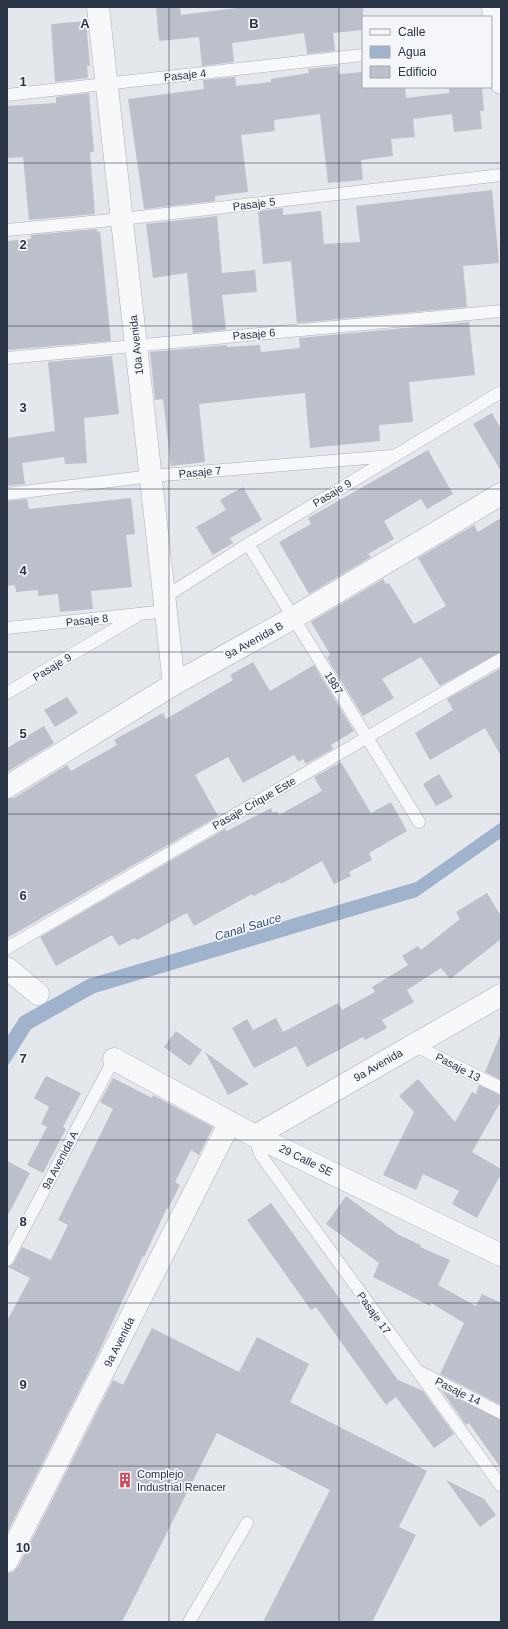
<svg xmlns="http://www.w3.org/2000/svg" width="508" height="1629" font-family="Helvetica,sans-serif">
<style>
.water{fill:#9fb4cc}
.building{fill:#bbc0ca}
.lines{fill:none;stroke-linecap:round;stroke-linejoin:round}
.lane-casing{stroke:#a9aeb7;stroke-width:13}
.street-casing{stroke:#a9aeb7;stroke-width:23}
.lane{stroke:#f7f8fa;stroke-width:12}
.street{stroke:#f7f8fa;stroke-width:22}
.grid{fill:none;stroke:#2b3445;stroke-width:1;stroke-opacity:0.55}
.labels{text-anchor:middle;stroke-width:3.5;stroke-linejoin:round;paint-order:stroke}
.street-label{font-size:11px;fill:#2b3445;stroke:#f4f6f9}
.poi-label{font-size:11px;fill:#2b3445;stroke:#f4f6f9;text-anchor:start}
.water-label{font-size:12px;font-style:italic;fill:#34527a;stroke:#f4f6f9}
.grid-label{font-size:13px;text-anchor:middle;font-weight:bold;fill:#2b3445;stroke:#f4f6f9;stroke-width:3.5;stroke-linejoin:round;paint-order:stroke}
</style>
<rect width="100%" height="100%" fill="#e4e7ec"/>
<path class="water" d="M501,822V838L417,897L95,993L31,1029L7,1067V1037L20,1017L88,979L416,882Z"/>
<path class="building" d="M156,7H180L181,15L245,7H363V30L333,33L335,51L307,54L304,33L232,43L234,62L202,66L199,37L159,41Z
M86,21L90,66H87L88,78L55,82L51,24Z
M337,66L339,74L363,72V87H405L406,98L449,93V87H482L484,111H480L482,129L454,132L452,114L413,119L415,137L391,139L393,156L361,160L363,180L328,183L320,114L274,120L275,131L241,135L248,192L215,196V201L144,209L128,99L204,89L203,80L235,77L236,86L271,82V79L309,73L308,69Z
M89,93L94,152H90L95,214L29,220L23,157L7,158V106L56,103V97Z
M492,190L499,263L463,266L467,307L297,323L291,261L263,264L258,211L283,208V215L321,211L324,244L360,242L356,206Z
M217,216L222,273L255,270L257,292L222,295L226,330L193,333L187,273L153,278L146,224Z
M97,229V232L100,231L111,341L7,350V241L31,239V235Z
M469,322L475,375L409,382L413,422L379,425L380,441L310,448L305,393L199,404L205,462L171,466L163,399L155,400L150,352L227,345V347L260,345L261,352L300,348L299,338Z
M112,356L119,414L84,418L87,463L65,464L64,457L22,463L25,484L7,486V438L55,431L48,362Z
M492,413L501,429V471L473,424Z
M428,450L453,494L427,509L421,499L384,521L394,539L368,554L371,557L309,594L279,542L311,524L308,518Z
M243,487L262,520L230,538L233,543L213,555L196,527L226,510L220,500Z
M131,498L135,534L126,535L132,587L91,591L93,609L60,612L58,594L38,596V590L16,592L15,585L7,586V501L27,499L29,509Z
M501,518V652L440,686L421,657L382,679L394,698L363,716L327,658L330,654L311,622L383,579L386,584L389,583L414,624L446,606L418,558L474,525L478,532Z
M253,662L270,691L314,665L354,731L331,745L333,749L306,764L303,759L299,762L294,755L243,783L228,757L195,775L218,816L7,938V799L14,798L67,765L71,771L117,745L114,740L163,713L166,719L233,680L230,675Z
M501,668V756L485,728L430,760L415,733L453,710L447,699Z
M67,697L78,713L55,727L44,710Z
M44,726L54,743L7,772V748Z
M341,762L371,813L391,802L407,831L369,853L372,860L349,872L351,876L334,884L322,861L281,884L280,882L254,896L252,894L194,926L187,913L137,940L135,938L119,946L112,935L56,966L40,937L225,829L227,831L271,808L273,813L277,811L279,815L322,791L314,777Z
M439,774L453,797L436,806L423,784Z
M487,893L501,916V939L450,979L441,968L407,990L414,1002L382,1020L387,1028L365,1040L363,1037L307,1067L296,1046L254,1068L232,1028L247,1019L253,1030L276,1018L283,1032L338,1003L342,1010L375,992L372,987L408,965L402,956L418,946L421,950L460,919L456,912Z
M176,1031L202,1050L190,1066L164,1047Z
M501,1033V1080L485,1072Z
M205,1052L249,1084L228,1095Z
M46,1076L81,1093L63,1127L66,1129L43,1173L27,1165L47,1127L41,1124L49,1107L34,1098Z
M113,1078L152,1098L153,1095L213,1127L199,1155L191,1150L175,1182L180,1185L168,1209L167,1208L144,1257L143,1256L96,1358L7,1533V1321L30,1278L8,1267L13,1264L22,1247L51,1260L68,1225L58,1220L113,1109L100,1102Z
M418,1079L455,1122L472,1092L476,1094L479,1085L501,1095V1101L472,1152L501,1169V1174L477,1218L452,1204L459,1191L423,1174L416,1190L383,1175L414,1112L399,1096Z
M7,1161L30,1173L7,1217Z
M346,1196L399,1235L421,1245L420,1247L450,1260L438,1285L476,1306L482,1294L501,1303V1405L440,1374L464,1323L431,1303L430,1306L373,1277L379,1263L326,1224Z
M271,1203L398,1380L423,1391L454,1434L434,1448L396,1397L386,1405L316,1307L311,1310L247,1220Z
M152,1328L239,1372L257,1337L309,1364L290,1402L427,1471L399,1527L416,1535L372,1622H263L330,1490L217,1433L122,1622H7V1573L13,1572L18,1567L113,1380L123,1385Z
M442,1391L501,1420V1468L469,1423L466,1425Z
M446,1480L484,1499L496,1515L480,1527Z"/>
<g class="lines">
<g class="lane-casing">
<path id="lane" d="M7,95L363,55
M7,230L122,219L501,175
M7,358L501,311
M7,494L151,476L391,456
M248,544L419,822
M165,597L248,544L501,392
M7,628L166,611
M7,693L135,617
M7,948L501,659
M414,1045L501,1088
M255,1136L260,1154L501,1486
M7,1260L114,1059
M418,1371L501,1413
M189,1622L247,1523"/>
</g>
<g class="street-casing">
<path id="street" d="M98,7L174,684
M493,7L501,83
M7,787L174,684L293,618L501,494
M7,968L38,994
M114,1059L255,1136L501,1255
M255,1136L501,995
M7,1561L230,1122"/>
</g>
<use href="#lane" class="lane"/>
<use href="#street" class="street"/>
</g>
<path class="grid" d="M169,7V1622M339,7V1622M7,163H501M7,326H501M7,489H501M7,652H501M7,814H501M7,977H501M7,1140H501M7,1303H501M7,1466H501"/>
<defs>
<g id="building-bare" transform="scale(1.2)"><path d="M-4-6H4V6H1V3H-1V6H-4ZM-2.5-4.3h1.7v1.8h-1.7ZM.8-4.3h1.7v1.8H.8ZM-2.5-1h1.7V.8h-1.7ZM.8-1h1.7V.8H.8Z" fill="#d1495b" stroke="#f4f6f9" stroke-width="2.5" paint-order="stroke"/></g>
</defs>
<g fill-rule="evenodd">
<use href="#building-bare" x="125" y="1480"/>
</g>
<g class="labels">
<g class="street-label">
<text transform="translate(185 75) rotate(-6)" y="4">Pasaje 4</text>
<text transform="translate(254 204) rotate(-7)" y="4">Pasaje 5</text>
<text transform="translate(254 334) rotate(-5)" y="4">Pasaje 6</text>
<text transform="translate(136 345) rotate(-96)" y="4">10a Avenida</text>
<text transform="translate(200 472) rotate(-5)" y="4">Pasaje 7</text>
<text transform="translate(332 493) rotate(-31)" y="4">Pasaje 9</text>
<text transform="translate(87 620) rotate(-6)" y="4">Pasaje 8</text>
<text transform="translate(254 640) rotate(-29)" y="4">9a Avenida B</text>
<text transform="translate(52 667) rotate(-31)" y="4">Pasaje 9</text>
<text transform="translate(334 683) rotate(58)" y="4">1987</text>
<text transform="translate(254 803) rotate(-30)" y="4">Pasaje Crique Este</text>
<text transform="translate(378 1065) rotate(-30)" y="4">9a Avenida</text>
<text transform="translate(458 1067) rotate(27)" y="4">Pasaje 13</text>
<text transform="translate(60 1160) rotate(-62)" y="4">9a Avenida A</text>
<text transform="translate(306 1160) rotate(26)" y="4">29 Calle SE</text>
<text transform="translate(374 1313) rotate(54)" y="4">Pasaje 17</text>
<text transform="translate(119 1342) rotate(-63)" y="4">9a Avenida</text>
<text transform="translate(458 1391) rotate(26)" y="4">Pasaje 14</text>
</g>
<g class="poi-label">
<text x="137" y="1478">Complejo<tspan x="137" dy="13">Industrial Renacer</tspan></text>
</g>
<g class="water-label">
<text transform="translate(248 927) rotate(-17)" y="4">Canal Sauce</text>
</g>
</g>
<g class="grid-label">
<text x="85" y="28">A</text>
<text x="254" y="28">B</text>
<text x="23" y="86">1</text>
<text x="23" y="249">2</text>
<text x="23" y="412">3</text>
<text x="23" y="575">4</text>
<text x="23" y="738">5</text>
<text x="23" y="900">6</text>
<text x="23" y="1063">7</text>
<text x="23" y="1226">8</text>
<text x="23" y="1389">9</text>
<text x="23" y="1552">10</text>
</g>
<rect width="508" height="1629" fill="none" stroke="#2b3445" stroke-width="16"/>
<rect x="362" y="16" width="130" height="72" fill="#f4f6f9" stroke="#a4a8b1"/>
<rect x="370" y="29" width="20" height="6" fill="#f7f8fa" stroke="#a4a8b1"/>
<text x="398" y="36" font-size="12" fill="#2b3445">Calle</text>
<rect x="370" y="46" width="20" height="12" fill="#9fb4cc" stroke="#a4a8b1"/>
<text x="398" y="56" font-size="12" fill="#2b3445">Agua</text>
<rect x="370" y="66" width="20" height="12" fill="#bbc0ca" stroke="#a4a8b1"/>
<text x="398" y="76" font-size="12" fill="#2b3445">Edificio</text>
</svg>
